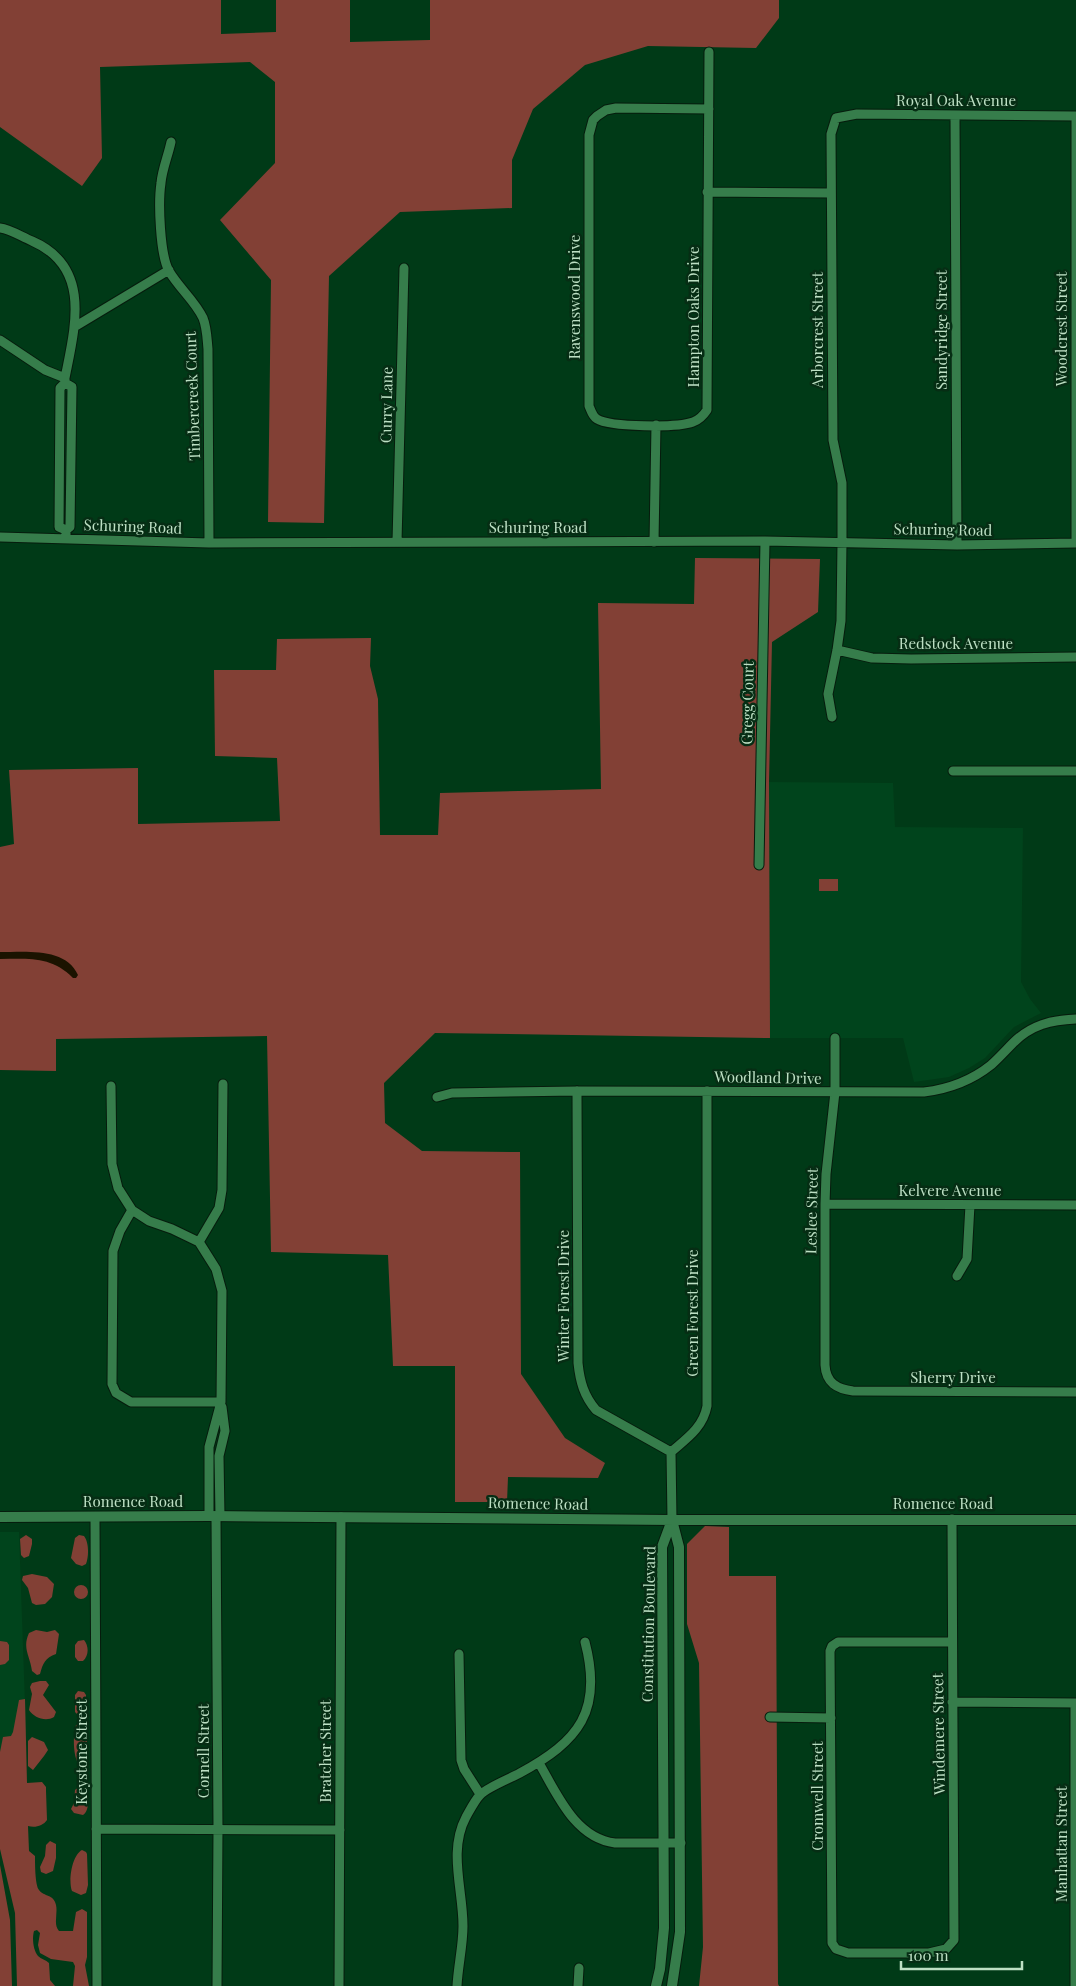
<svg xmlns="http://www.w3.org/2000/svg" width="1076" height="1986" font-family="'Playfair Display',serif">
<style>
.built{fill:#00441c}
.green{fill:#824035}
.water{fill:#1b1300}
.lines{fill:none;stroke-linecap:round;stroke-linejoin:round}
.minor-casing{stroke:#061c0d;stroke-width:11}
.tertiary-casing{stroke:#061c0d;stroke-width:12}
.minor{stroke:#367d4b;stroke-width:9}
.tertiary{stroke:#367d4b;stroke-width:10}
.labels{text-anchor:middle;stroke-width:5;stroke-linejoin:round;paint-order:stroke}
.street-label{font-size:15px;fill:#bde0c4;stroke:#062d14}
</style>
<rect width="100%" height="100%" fill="#003a17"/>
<path class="built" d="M769,782L893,783L895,827L1023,828L1021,982L1030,999L1041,1013L1014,1027L985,1058L969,1068L949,1077L914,1082L903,1038H770Z
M0,1532H19L26,1733L0,1769Z"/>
<path class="green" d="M0,0H221V34L276,32V0H350V42L430,40V0H779V18L756,48L648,46L585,65L533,109L512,160V208L400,212L329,276L324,523L268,522L271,280L220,220L275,163V82L250,62L100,67L102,158L82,186L0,127Z
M695,558L820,559L818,612L772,642L769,782L770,1038L435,1033L384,1083L385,1123L422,1151L520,1152L521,1374L565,1438L605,1463L598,1478L508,1477L507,1502H455V1366H393L388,1255L271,1252L267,1036L56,1039V1071L0,1070V847L14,844L9,770L138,768V824L280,821L277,758L215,756L214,670H276L277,639L371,638L370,666L378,699L380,835H438L440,793L601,789L598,603L694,604Z
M819,879H838V891H819Z
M705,1526L729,1527V1576H776L778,1984L779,1986H699L703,1947L699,1663L687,1624V1544Z
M26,1535L32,1539V1544L29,1556L24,1558L21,1555L20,1539Z
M79,1535L84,1536C89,1542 89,1556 86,1564L82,1566L76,1564L71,1558L75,1538Z
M32,1574L47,1577L54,1584L52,1597L45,1604L36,1605L32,1603L28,1588L22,1580L23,1576Z
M74 1592a7 7 0 1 1 14 0a7 7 0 1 1-14 0Z
M36,1630L47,1632L55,1630L59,1634L56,1654C45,1658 43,1663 40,1674L37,1675L32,1671C30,1656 22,1648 29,1633Z
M84,1640C89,1646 89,1656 83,1661H78L75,1657V1645L78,1641Z
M0,1641L7,1642L9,1645V1660L5,1664L0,1665Z
M40,1681H46L49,1685L43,1695L56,1712L54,1717C46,1722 34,1718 29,1710L32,1694L30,1687L32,1683Z
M78,1691L84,1692L86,1695V1713L80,1717L75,1712V1695Z
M25,1699L27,1783L42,1782L46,1787V1791L47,1820C43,1826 35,1828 28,1826L29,1851L35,1856C35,1863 35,1885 39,1890C44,1897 54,1894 56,1905C58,1914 53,1924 59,1931H73L76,1912L82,1909L87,1912V1957L85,1965L89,1986H73L75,1966L73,1962L51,1959L40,1953L38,1945L40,1933L37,1930L34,1931C32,1938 33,1950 38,1956C41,1959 46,1960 49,1963L50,1980L55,1986H17L15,1913L0,1849V1752L3,1737L11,1736L13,1732L19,1700Z
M82,1723L87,1727V1760L82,1763L77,1761C73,1752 73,1734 76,1725Z
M32,1737L44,1742L48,1750L44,1756L33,1770L28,1766V1741Z
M80,1786L85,1787C89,1795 90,1810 83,1815L74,1813L71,1809L74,1803L75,1790Z
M50,1841L56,1844V1858L53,1871L46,1874L41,1872L40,1867L45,1856L46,1845Z
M82,1850L86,1852L87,1854L88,1885L86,1893L81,1895L72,1891C68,1881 72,1855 82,1850Z
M0,1865L10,1920L12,1986H0Z"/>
<path class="water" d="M0,952C25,952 66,947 78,975L76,978H73C51,956 29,959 0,959Z"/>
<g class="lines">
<g class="minor-casing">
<path id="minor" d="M709,109L616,108L606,110L597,116L593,120L589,135V406C591,410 592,416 597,419C610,427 677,428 693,422C699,420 703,416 707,410L709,52
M955,116L957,545
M1076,116V543
M171,142C168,156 162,170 161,183C158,203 160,255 169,271C179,288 195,301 203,318C207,328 207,339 208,349L209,543
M707,192L831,193
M0,228C10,229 22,237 32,241C92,267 75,327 65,378L45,370L0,340
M76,326L169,270
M65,379V383L60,388L59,527L66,530
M65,383L72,387L70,527L66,530V538
M0,537L209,543L765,541L957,545L1076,543
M397,542L404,268
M654,542L656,425
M837,650L872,658L911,659L1076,657
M832,717L828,694L837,650L841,621L842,542V483L833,440L831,134L836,118L857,114L1076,116
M953,771H1076
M759,865L765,541
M835,1038V1092L826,1174L825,1204V1365C826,1383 837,1389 853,1391L1076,1392
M111,1086L112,1164L118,1188L132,1210L149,1221L172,1229L199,1242L216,1269L222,1291L221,1402L209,1447V1516
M577,1091L578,1363C580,1382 584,1396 596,1410L671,1452
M437,1097L452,1093L577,1091L924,1092C949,1089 971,1081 991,1065C999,1058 1006,1050 1013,1043C1031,1025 1051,1020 1076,1019
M825,1204L1076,1205
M132,1210L120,1231L113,1251L112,1384L116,1393L131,1402H221
M199,1242L219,1208L222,1190L223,1084
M957,1276L967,1259L970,1205
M220,1516L219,1456L225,1431L222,1407
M216,1517L218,1829L217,1986
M95,1518L97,1986
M672,1520L671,1452C686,1439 703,1428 707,1406V1091
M952,1642H838L832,1646L830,1651L832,1943L836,1949L848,1953H929L946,1949L954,1940L952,1519
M459,1654L461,1760L464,1769L480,1794
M952,1702L1076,1703
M1075,1703V1986
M770,1717L831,1718
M539,1763C557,1794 575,1838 615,1843H681
M96,1829L340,1830
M339,1986L341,1517
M457,1986C458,1966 463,1946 463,1926C463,1889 448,1851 466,1817C470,1810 475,1800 480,1795C488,1787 509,1779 520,1773C579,1741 603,1711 585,1642
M578,1986L579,1968"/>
</g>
<g class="tertiary-casing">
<path id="tertiary" d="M0,1517L209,1516L672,1520H1076
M672,1520L679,1547L680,1932L672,1986
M656,1986L660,1969L664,1928L662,1547L672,1520"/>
</g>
<use href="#minor" class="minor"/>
<use href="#tertiary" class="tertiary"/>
</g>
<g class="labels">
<g class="street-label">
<text x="956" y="106">Royal Oak Avenue</text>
<text transform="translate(575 297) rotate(-90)" y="5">Ravenswood Drive</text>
<text transform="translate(694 317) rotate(-90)" y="5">Hampton Oaks Drive</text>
<text transform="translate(1062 329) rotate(-90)" y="5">Woodcrest Street</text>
<text transform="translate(818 330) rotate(-90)" y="5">Arborcrest Street</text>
<text transform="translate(942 330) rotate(-90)" y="5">Sandyridge Street</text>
<text transform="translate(193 396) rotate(-92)" y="5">Timbercreek Court</text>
<text transform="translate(387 405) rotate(-89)" y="5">Curry Lane</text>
<text transform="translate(133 527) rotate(2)" y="5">Schuring Road</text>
<text x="538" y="533">Schuring Road</text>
<text transform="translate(943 530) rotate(1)" y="5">Schuring Road</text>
<text x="956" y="649">Redstock Avenue</text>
<text transform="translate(748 703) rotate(-89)" y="5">Gregg Court</text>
<text transform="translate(768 1078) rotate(1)" y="5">Woodland Drive</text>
<text x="950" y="1196">Kelvere Avenue</text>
<text transform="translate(812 1211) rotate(-89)" y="5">Leslee Street</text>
<text transform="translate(564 1296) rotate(-90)" y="5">Winter Forest Drive</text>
<text transform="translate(693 1313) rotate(-90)" y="5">Green Forest Drive</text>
<text x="953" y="1383">Sherry Drive</text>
<text x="133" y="1507">Romence Road</text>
<text transform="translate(538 1504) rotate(1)" y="5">Romence Road</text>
<text x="943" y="1509">Romence Road</text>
<text transform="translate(649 1624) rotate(-89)" y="5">Constitution Boulevard</text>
<text transform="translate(939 1734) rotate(-91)" y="5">Windemere Street</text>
<text transform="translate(204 1751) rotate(-90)" y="5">Cornell Street</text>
<text transform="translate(326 1751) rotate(-90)" y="5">Bratcher Street</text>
<text transform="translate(82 1752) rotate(-90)" y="5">Keystone Street</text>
<text transform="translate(818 1796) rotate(-90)" y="5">Cromwell Street</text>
<text transform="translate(1062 1844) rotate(-90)" y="5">Manhattan Street</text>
</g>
</g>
<path d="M901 1961v8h121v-8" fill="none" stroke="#bde0c4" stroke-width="2.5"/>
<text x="908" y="1961" font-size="15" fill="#bde0c4" stroke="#062d14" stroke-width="4" paint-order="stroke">100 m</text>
</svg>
